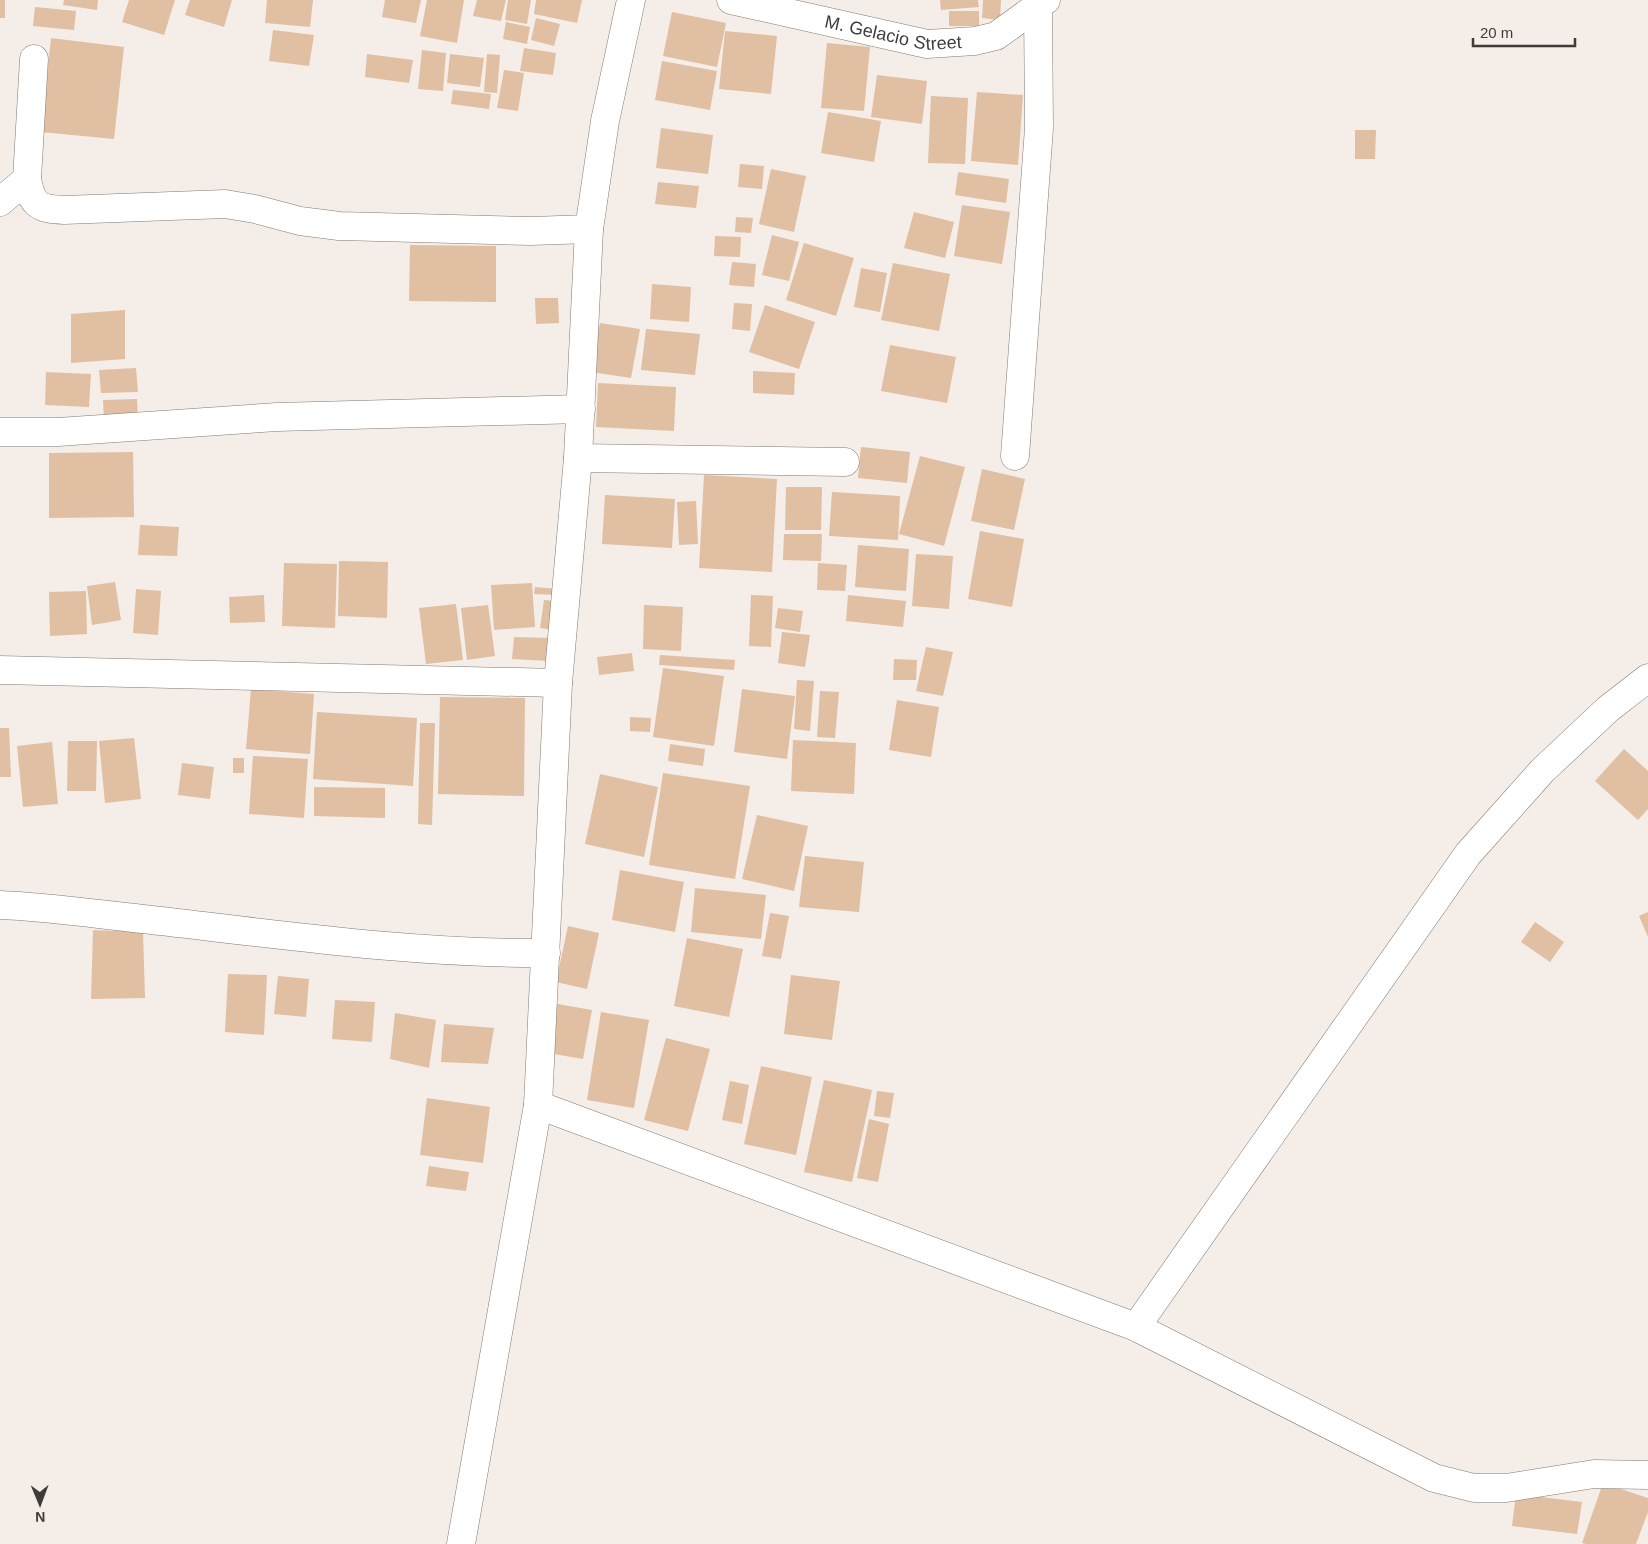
<svg xmlns="http://www.w3.org/2000/svg" width="1648" height="1544" font-family="Helvetica,sans-serif">
<style>
.building{fill:#e0bfa3}
.lines{fill:none;stroke-linecap:round;stroke-linejoin:round}
.minor-casing{stroke:#817a75;stroke-width:29}
.minor{stroke:#fff;stroke-width:28}
.labels{text-anchor:middle;stroke-width:4;stroke-linejoin:round;paint-order:stroke}
.street-label{font-size:18px;fill:#3e3b38;stroke:#f5ede7}
</style>
<rect width="100%" height="100%" fill="#f5ede7"/>
<path class="building" d="M0,0H5V18H0Z
M64,0H98L97,10L63,5Z
M129,0H175L164,35L122,22Z
M190,0H232L224,27L185,15Z
M267,0H313L310,27L265,23Z
M385,0H421L416,23L382,17Z
M427,0H464L457,43L420,36Z
M477,0H506L501,21L473,16Z
M508,0H531L527,24L505,20Z
M536,0H582L577,23L534,14Z
M940,0H978L979,7L941,10Z
M983,0H1001L1000,20L982,18Z
M35,7L76,11L74,30L33,26Z
M949,11H979V26H949Z
M672,12L726,23L717,67L663,56Z
M536,18L560,24L554,46L531,40Z
M506,22L530,27L527,44L503,39Z
M273,30L314,35L309,66L269,61Z
M725,31L777,36L771,94L719,89Z
M51,38L124,47L114,139L41,132Z
M827,43L870,47L864,111L821,108Z
M524,48L556,53L553,75L520,71Z
M422,50L446,53L443,91L418,89Z
M367,54L413,60L409,83L365,77Z
M450,54L484,58L480,87L447,83Z
M487,54L500,55L497,93L484,92Z
M662,61L717,71L710,110L655,100Z
M504,70L524,73L518,111L497,108Z
M877,75L927,81L922,124L871,117Z
M453,90L491,94L489,109L451,104Z
M977,92L1023,95L1018,165L971,161Z
M931,96L968,98L965,164L928,163Z
M828,112L881,121L874,162L821,153Z
M661,128L713,135L708,174L656,168Z
M1355,130H1376L1375,159H1355Z
M740,164L764,166L762,189L738,187Z
M771,169L806,176L794,232L759,224Z
M958,172L1009,179L1006,203L955,195Z
M658,182L699,186L696,208L655,204Z
M962,205L1010,212L1002,264L954,256Z
M914,212L954,222L945,258L904,248Z
M736,217L753,218L751,233L735,232Z
M772,235L799,242L789,281L762,275Z
M715,236L741,237L740,257L714,256Z
M804,243L854,258L836,316L786,300Z
M410,245L496,246V302L409,301Z
M732,262L756,264L754,287L729,285Z
M893,263L950,274L939,331L881,320Z
M861,268L887,273L880,312L854,307Z
M652,284L691,287L689,322L650,319Z
M535,298H558L559,323L536,324Z
M734,303L752,304L750,331L732,329Z
M765,305L815,322L799,369L749,352Z
M125,310V359L71,363V314Z
M600,323L640,329L631,378L591,372Z
M646,329L700,334L695,375L641,370Z
M890,345L956,357L947,403L881,391Z
M136,368L138,392L101,393L99,370Z
M753,371L795,373L794,395L753,393Z
M46,372L91,374L89,407L45,405Z
M598,383L676,387L674,431L596,427Z
M137,399L138,420L104,421L103,400Z
M861,447L910,452L907,483L858,478Z
M133,452L134,517L49,518V453Z
M920,456L965,467L944,546L899,534Z
M982,469L1025,479L1014,530L971,521Z
M704,475L777,479L772,572L699,568Z
M786,487H822L821,530H785Z
M832,492L900,496L898,540L829,536Z
M605,495L675,499L672,548L602,544Z
M696,501L698,544L679,545L677,502Z
M140,525L179,527L177,556L138,555Z
M980,531L1024,539L1012,607L968,599Z
M784,534H822L821,561L783,560Z
M858,545L909,549L906,591L855,587Z
M916,554L953,556L949,609L912,606Z
M339,561L388,562L387,618L338,616Z
M284,563L337,564L335,628L282,626Z
M818,563L847,565L845,591L817,590Z
M115,582L121,620L92,625L87,586Z
M532,583L535,627L494,630L491,585Z
M535,587L558,589L557,595L534,594Z
M136,589L161,591L158,635L133,633Z
M86,591L87,634L50,636L49,592Z
M264,595L265,622L230,623L229,597Z
M751,595L773,596L771,647L749,646Z
M848,595L906,601L903,627L846,621Z
M544,600L556,601L553,630L540,628Z
M456,604L463,660L426,664L419,608Z
M488,605L495,656L467,660L461,608Z
M644,605L683,607L681,651L643,649Z
M778,608L803,611L800,632L775,628Z
M782,632L810,635L805,667L778,663Z
M514,637L550,638L549,661L512,659Z
M926,647L953,652L943,696L916,691Z
M632,653L634,671L599,675L597,657Z
M660,655L735,660L734,670L659,665Z
M894,659L917,660L916,680H893Z
M663,668L724,676L714,746L653,737Z
M797,680L814,681L810,731L794,729Z
M251,689L314,694L310,754L246,749Z
M742,689L795,696L787,759L734,752Z
M820,691L839,692L835,738L817,737Z
M440,697L525,698L524,796L438,794Z
M897,700L939,707L931,757L889,750Z
M317,712L417,718L413,786L313,779Z
M630,717L651,718L650,732L630,731Z
M420,723H435L432,825L418,824Z
M0,728H9L11,777H0Z
M134,738L141,799L105,803L99,741Z
M793,740L856,743L854,794L791,791Z
M68,741H97L96,791H67Z
M52,742L58,804L23,807L17,746Z
M670,744L705,749L703,766L668,761Z
M1624,749L1648,771V809L1638,820L1595,781Z
M253,756L308,759L304,818L249,814Z
M233,758H244V773H233Z
M182,763L214,767L210,799L178,795Z
M663,773L750,786L735,879L649,865Z
M600,774L658,787L644,857L585,844Z
M314,787L385,788V818L314,816Z
M757,815L808,826L794,891L742,879Z
M805,856L864,862L859,912L799,907Z
M620,870L684,882L675,932L612,920Z
M695,888L766,895L761,939L691,932Z
M1648,912V937L1639,916Z
M770,913L789,916L781,959L762,956Z
M1535,922L1564,942L1550,962L1521,942Z
M568,926L599,933L587,989L556,982Z
M93,930L143,932L145,998L91,999Z
M687,938L743,949L729,1017L674,1006Z
M228,974L267,975L264,1035L225,1032Z
M791,975L840,981L832,1040L784,1034Z
M278,976L309,979L306,1017L274,1014Z
M335,1000L375,1002L372,1042L332,1039Z
M552,1003L592,1010L583,1059L542,1052Z
M601,1012L649,1020L634,1108L587,1100Z
M395,1013L436,1020L429,1068L390,1059Z
M444,1024L494,1028L488,1064L441,1062Z
M666,1038L710,1049L688,1131L644,1120Z
M761,1066L812,1077L796,1155L744,1144Z
M824,1080L872,1090L852,1182L804,1172Z
M730,1081L749,1085L742,1124L722,1120Z
M877,1091L894,1093L890,1118L874,1116Z
M427,1098L490,1107L483,1163L420,1155Z
M869,1119L889,1124L878,1182L857,1178Z
M429,1166L469,1172L466,1191L426,1186Z
M1603,1483L1648,1498V1512L1636,1544H1586L1582,1543Z
M1516,1494L1582,1502L1577,1534L1512,1526Z"/>
<g class="lines">
<g class="minor-casing">
<g id="minor">
<path id="s1" d="M731,0L927,44L975,41L996,36L1046,0"/>
<path d="M34,59L27,179C32,205 38,209 64,210L225,204L255,209L300,221L339,226L531,231L589,229"/>
<path d="M0,202L27,179"/>
<path d="M0,432H58L277,417L581,409"/>
<path d="M1015,456L1039,128L1038,6"/>
<path d="M578,458L845,462"/>
<path d="M0,670L558,683"/>
<path d="M0,905C48,907 95,914 143,919C277,934 411,954 546,953"/>
<path d="M538,1105L1136,1327L1434,1478L1474,1488H1506L1594,1474L1648,1475"/>
<path d="M1136,1327L1468,854L1542,771L1608,709L1648,678"/>
<path d="M461,1544L538,1105L558,683L578,458L589,229L605,121L631,0"/>
</g>
</g>
<use href="#minor" class="minor"/>
</g>
<g class="labels">
<g class="street-label">
<text dy="6" stroke="none"><textPath href="#s1" startOffset="166">M. Gelacio Street</textPath></text>
</g>
</g>
<g transform="translate(40 1504) rotate(179)" stroke="#f5ede7" stroke-width="4" paint-order="stroke">
<path d="M0-4L9 19L0 12L-9 19Z" fill="#3e3b38"/>
<text y="-8" font-size="14" font-weight="bold" text-anchor="middle" fill="#3e3b38">N</text>
</g>
<path d="M1473 38v8h102v-8" fill="none" stroke="#3e3b38" stroke-width="2.5"/>
<text x="1480" y="38" font-size="15" fill="#3e3b38" stroke="#f5ede7" stroke-width="4" paint-order="stroke">20 m</text>
</svg>
